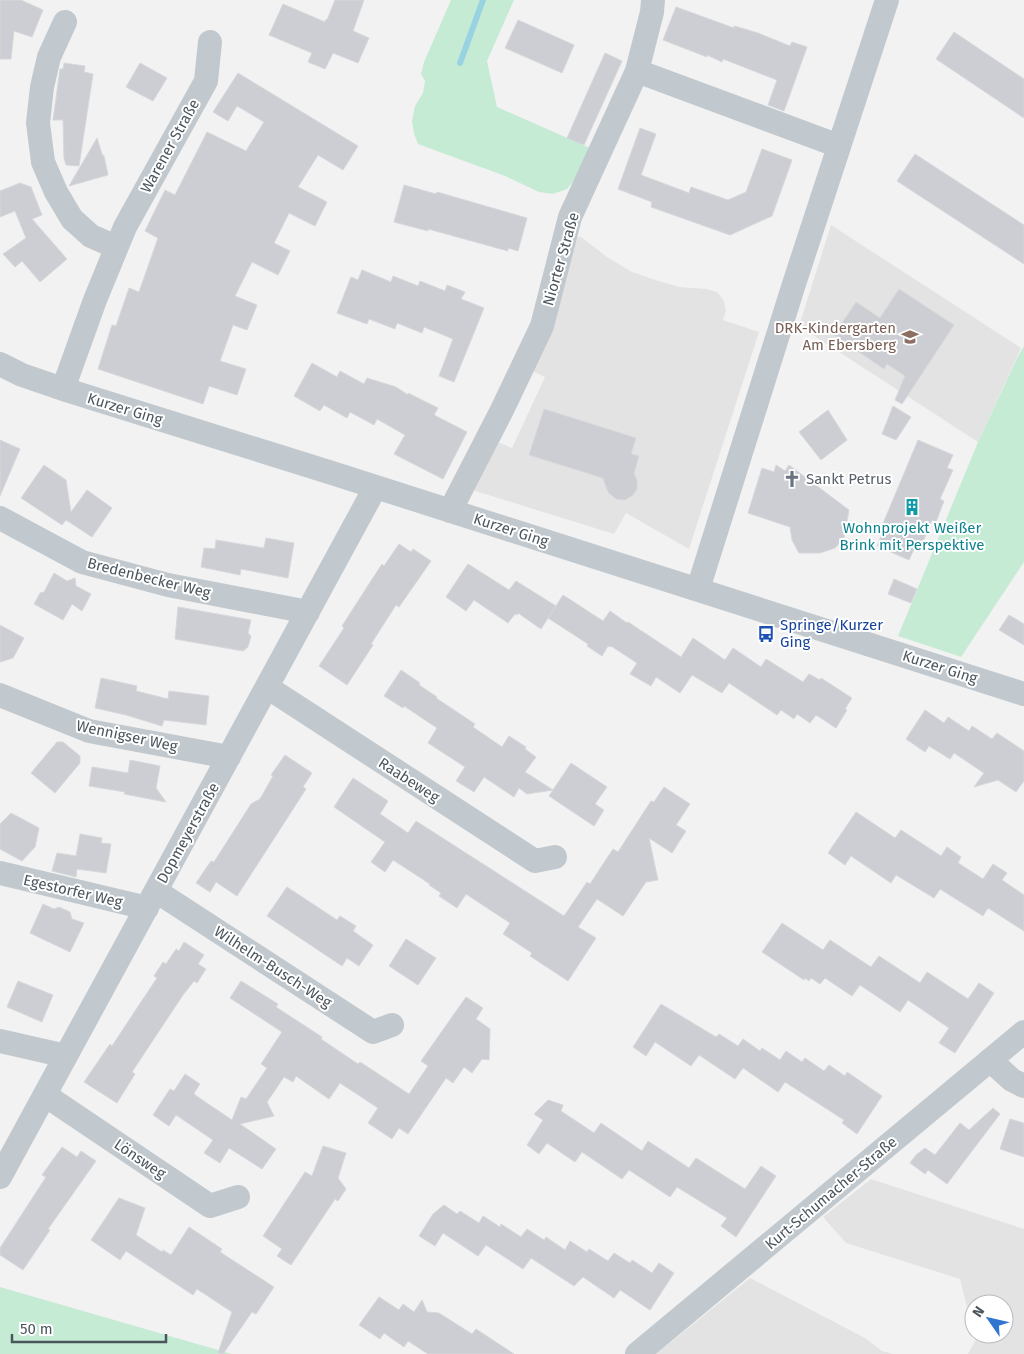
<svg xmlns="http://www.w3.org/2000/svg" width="1024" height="1354" font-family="'Fira Sans',sans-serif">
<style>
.education{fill:#e4e3e3}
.green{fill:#c6ebd4}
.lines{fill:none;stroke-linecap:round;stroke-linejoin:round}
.stream{stroke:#99d3e2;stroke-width:6}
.building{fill:#ccced3;stroke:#d6d8dc}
.minor{stroke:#c1c9ce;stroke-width:24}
.labels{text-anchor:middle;stroke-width:4;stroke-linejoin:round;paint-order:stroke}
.street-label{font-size:15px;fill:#4b555d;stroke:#fff}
.education-label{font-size:15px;fill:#785e54;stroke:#fff;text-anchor:end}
.worship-label{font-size:15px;fill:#5b616d;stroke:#fff;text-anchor:start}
.culture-label{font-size:15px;fill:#0d838f;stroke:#fff}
.transit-label{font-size:15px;fill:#164399;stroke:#fff;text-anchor:start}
</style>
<rect width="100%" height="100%" fill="#f3f2f2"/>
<path class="education" d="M831,225L1021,348L978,442L799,326Z
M581,237L607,257L630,271L655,280L680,287L707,289L717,292L724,301L726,311L723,320L759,332L689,549L626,513L614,534L469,489L498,442L512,448L545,377L530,370L574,238Z
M871,1179L1024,1229V1354H968L979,1334H1004V1304H974V1318L969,1315L960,1279L846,1243L823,1217Z
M750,1278L865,1338L882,1351L893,1354H656Z"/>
<path class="green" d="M451,0H514L487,61L497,107L590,148L576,178L567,189L553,194L539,192L505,176L418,144L414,134L412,121L415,106L423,93L425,81L421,74L424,62Z
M1024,346V562L961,657L898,636L978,442L1017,358Z
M0,1287L232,1354H0Z"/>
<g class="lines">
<path class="stream" d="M460,63L483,0"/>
</g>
<path class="building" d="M0,0H21L43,10L32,37L14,31L11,59H0Z
M335,0H364L353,31L369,38L358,63L333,53L325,69L308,62L312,53L269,35L283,4L325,22L326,19L327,20Z
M676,7L734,28V26L738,27L758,33L790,46L792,42L807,47L784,111L768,105L777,80L723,59L722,62L707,55V57L663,40Z
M518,20L574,45L562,73L505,48Z
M954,32L1024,79V118L936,59Z
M605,53L622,61L584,145L567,138Z
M64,63L85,66L84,72L93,74L79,166L66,165L64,158L63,120H53L60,69H63Z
M140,63L167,78L153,101L126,87Z
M238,73L358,146L343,170L318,155L298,187L327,202L315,226L289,213L274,243L290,251L278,275L252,262L235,296L257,305L247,330L233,325L220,361L246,369L237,395L209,386L203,404L98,369L112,325L116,326L129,288L139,292L158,238L145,231L165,190L175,195L207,132L246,151L264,122L237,106L228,121L213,112Z
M640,128L656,134L641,175L689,193L691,187L728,200L746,192L762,149L792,160L772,216L730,235L651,207L652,202L618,189Z
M97,138L102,154L104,156L108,175L69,186Z
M915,154L1024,225V264L897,181Z
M20,183L31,187L42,215L32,219L67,259L40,282L22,261L15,267L3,254L26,238L15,211L0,217V191Z
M404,185L436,194L437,192L527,218L518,251L508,248V251L428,229V231L394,222Z
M362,270L391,282L393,276L418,286L420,281L445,291L447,285L465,292L461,299L484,308L454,382L439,376L453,339L424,327L422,333L397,323L395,329L369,319L367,324L337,313L351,277L358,280Z
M899,289L954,325L902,404L895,400L905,376L887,364L884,369L834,335L856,302L880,318Z
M312,363L337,377L340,371L364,384L367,378L396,387L408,395V393L438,408L434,415L467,432L443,479L394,454L405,435L377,419L374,425L350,412L347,418L324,405L320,411L294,396Z
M893,406L911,417L896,440L882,434Z
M544,409L636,438L631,454L639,456L634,473L637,481V489L633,495L625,500L616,499L608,492L603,478L529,455Z
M828,410L847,440L821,460L799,432Z
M0,440L20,449L0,496Z
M918,440L953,455L947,468L953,470L940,499L944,501L936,522L932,520L920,549L915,547L909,560L877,546L882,534L879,533Z
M44,465L66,480L71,512L87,490L112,508L92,537L66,520L62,525L21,498Z
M776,465L785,471L789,465L849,510L844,538L835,548L820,553H799L792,540L790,527L748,513L762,468L774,472Z
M266,538L294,543L288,578L241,569L240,575L201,567L204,548L215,549L216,540L264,548Z
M399,544L411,552L413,549L431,561L399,607L396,605L371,644L373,645L347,685L319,666L344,628L342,626L367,587L382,564L384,566Z
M468,564L509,590L516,581L556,606L541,629L518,613L517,615L515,614L508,623L474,600L466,611L446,597Z
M54,573L67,581L75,578L76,586L91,594L82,611L72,604L63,620L34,604L40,593L44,592Z
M894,579L917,589L911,603L888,594Z
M563,595L603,621L610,611L627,623L628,622L681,657L693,638L725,660L733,648L761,667L766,659L803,682L809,674L820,680L821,678L852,698L845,709L847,710L836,728L816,715L810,723L797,714L794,719L781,710L777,715L729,683L722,693L692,675L680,693L656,677L651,686L630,674L637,663L611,646L610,647L608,646L602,656L587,646L588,644L548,618Z
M178,607L251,620L248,633L251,636L248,647L243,651L175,639Z
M1009,615L1024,624V645L999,630Z
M0,625L24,638L13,658L0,662Z
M401,670L420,683L419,685L437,697L436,698L475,724L473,727L502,747L509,736L526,747L525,749L536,757L525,772L553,790L571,763L607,787L595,804L604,810L594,826L549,796L553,790L527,794L519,788L514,797L484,777L474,792L456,781L465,767L428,743L437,728L404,706L403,708L384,696Z
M101,678L137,686L136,691L168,699L169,691L209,696L206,725L164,720L162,726L126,715L95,708Z
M925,710L944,723L948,717L969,731L972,726L992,739L997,733L1024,751V781L1016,792L998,780L974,787L984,773L954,753L950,759L929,746L925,752L906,739Z
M57,742H63L80,756V763L55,793L31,773Z
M285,755L312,773L303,787L306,789L237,896L216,882L210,892L196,883L211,861L214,862L251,804L260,799L273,776L271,775Z
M130,760L160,766L156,788L166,802L124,794L125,792L89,786L92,767L128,773Z
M353,778L388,801L380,814L408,833L416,821L564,916L587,882L590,884L613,849L618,852L651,801L654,802L664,787L690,804L676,825L686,831L672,853L649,838L658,880L646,882L623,916L597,899L578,927L596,938L568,981L530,956L532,953L503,934L510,923L466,894L457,908L439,896L441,893L429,885L430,884L393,860L385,872L371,862L385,842L334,807Z
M856,812L895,838L901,830L941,856L947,847L961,857L958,863L983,879L993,864L1007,873L1002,880L1024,895V931L988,908L983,916L940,889L934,898L896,875L891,883L851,856L845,865L828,853Z
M11,813L39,828L35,847L22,861L0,849V824Z
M80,834L102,838L101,843L111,844L106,873L77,869L76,877L52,871L57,853L76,856Z
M287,887L337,920L340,916L356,926L353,931L373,945L359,966L347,958L342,966L267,916Z
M43,904L54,909L59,907L70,912L72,919L84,923L70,952L30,933Z
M782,923L823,950L830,940L871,967L879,956L920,983L927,972L968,999L979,983L994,993L955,1053L939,1043L949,1028L908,1000L900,1012L860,985L852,996L825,978L820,984L811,978L809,981L805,978L804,980L762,952Z
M406,939L436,958L418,985L389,966Z
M184,942L204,955L198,964L206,969L197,983L194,981L183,995L132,1072L135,1074L117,1103L84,1082L110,1044L112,1046L137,1008L157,978L154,976L163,962L166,964L176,949L179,951Z
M18,981L53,995L42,1022L7,1007Z
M241,981L278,1004L276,1007L322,1037L321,1039L358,1064L360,1062L409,1094L428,1066L421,1061L466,997L483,1008L476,1019L490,1029L489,1060L482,1059L472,1073L464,1067L453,1083L446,1078L408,1134L399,1128L392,1139L368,1123L378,1108L340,1083L329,1099L296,1076L293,1082L284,1077L267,1102L274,1116L240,1124L276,1149L262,1169L229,1148L220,1163L204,1153L213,1140L176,1115L169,1126L153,1115L170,1089L174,1091L185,1074L200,1084L194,1093L195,1095L232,1120L241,1097L246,1099L267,1068L261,1064L282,1032L230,998Z
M661,1004L716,1037L719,1034L738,1046L743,1039L760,1051L762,1048L780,1060L786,1051L802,1062L805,1058L824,1071L829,1065L845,1076L847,1072L882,1096L857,1134L842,1123L844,1120L785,1082L778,1092L743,1068L735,1079L699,1055L691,1066L655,1042L646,1056L633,1047Z
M548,1100L563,1105L561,1111L594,1133L601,1123L642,1151L648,1141L689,1168L696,1158L745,1189L761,1166L776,1176L736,1237L721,1226L727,1218L677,1187L670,1197L629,1170L622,1179L582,1152L575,1162L547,1143L539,1154L527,1145L543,1120L534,1114Z
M993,1108L1000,1114L947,1184L928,1170L925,1174L910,1163L916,1155L925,1148L935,1155L960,1123L969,1130Z
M1010,1119L1024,1123V1157L1000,1149Z
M323,1146L346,1153L338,1178L346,1189L338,1201L335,1199L291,1265L277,1256L282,1249L263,1236L305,1172L312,1176Z
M62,1147L77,1157L81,1151L96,1161L48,1229L50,1230L23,1270L0,1255V1248L46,1177L42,1175Z
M119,1198L145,1208L136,1235L162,1252L163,1250L171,1255L189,1227L222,1249L220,1252L274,1287L256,1314L252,1312L223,1354L218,1353L232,1312L197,1289L193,1295L126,1251L120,1260L91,1240Z
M444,1205L457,1214L460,1211L479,1223L483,1216L500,1227L501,1224L521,1237L527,1229L544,1240L546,1237L565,1250L570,1241L587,1252L589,1249L608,1261L614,1253L630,1263L632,1260L652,1273L659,1263L674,1273L650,1310L620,1290L614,1298L583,1277L574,1286L531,1258L523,1269L486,1245L478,1256L443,1233L435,1246L419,1236L433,1214Z
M379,1297L399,1310L403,1304L414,1312L422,1300L427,1312L439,1313L472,1334L476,1329L514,1354H428L408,1341L404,1347L384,1333L380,1339L359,1325Z"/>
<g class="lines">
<path class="minor" d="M65,22L49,57L42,87L38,123L43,162L56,192L72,219L91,236L116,247
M637,71L839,146
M0,364L22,375L63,389L332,473L1024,694
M63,389L95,300L125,227L206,81L210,42
M450,511L502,410L542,326L570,217L637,71L652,12L653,0
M0,518L82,562L168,585L308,612
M698,589L794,284L887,0
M267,687L535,861L555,857
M0,695L89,731L229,757
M0,873L147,908
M156,891L373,1032L392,1025
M0,1041L66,1056
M990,1060L1012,1080L1024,1086
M45,1095L210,1206L238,1197
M0,1177L375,488
M637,1354L1024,1032"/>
</g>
<defs>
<g id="school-bare" transform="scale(1.35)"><path d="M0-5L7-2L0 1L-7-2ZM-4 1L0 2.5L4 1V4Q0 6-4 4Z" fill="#8d6e63" stroke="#fff" stroke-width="2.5" paint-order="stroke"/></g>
<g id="church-bare" transform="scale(1.35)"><path d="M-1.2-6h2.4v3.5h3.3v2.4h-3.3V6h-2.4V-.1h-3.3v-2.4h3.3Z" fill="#6b7280" stroke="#fff" stroke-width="2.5" paint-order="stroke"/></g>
<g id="building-bare" transform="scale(1.35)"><path d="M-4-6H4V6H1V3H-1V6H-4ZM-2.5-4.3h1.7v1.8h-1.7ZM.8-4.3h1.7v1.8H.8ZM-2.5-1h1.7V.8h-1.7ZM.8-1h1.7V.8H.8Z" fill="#0f9aa8" stroke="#fff" stroke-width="2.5" paint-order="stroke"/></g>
<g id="bus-bare" transform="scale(1.35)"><path d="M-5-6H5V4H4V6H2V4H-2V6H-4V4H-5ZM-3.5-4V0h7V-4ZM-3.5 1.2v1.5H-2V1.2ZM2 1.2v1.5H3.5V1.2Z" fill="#1a4fb4" stroke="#fff" stroke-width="2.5" paint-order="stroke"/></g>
</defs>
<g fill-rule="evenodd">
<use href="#school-bare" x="910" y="337"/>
<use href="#church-bare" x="792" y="479"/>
<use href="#building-bare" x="912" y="507"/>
<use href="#bus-bare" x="766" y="634"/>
</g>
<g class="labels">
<g class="street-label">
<text transform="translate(170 146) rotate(-61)" y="5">Warener Straße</text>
<text transform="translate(561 259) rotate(-74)" y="5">Niorter Straße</text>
<text transform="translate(125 409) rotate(17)" y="5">Kurzer Ging</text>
<text transform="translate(511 530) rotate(18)" y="5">Kurzer Ging</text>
<text transform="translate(149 578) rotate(14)" y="5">Bredenbecker Weg</text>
<text transform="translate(940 667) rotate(18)" y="5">Kurzer Ging</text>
<text transform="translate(127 736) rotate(12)" y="5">Wennigser Weg</text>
<text transform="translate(409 780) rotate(33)" y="5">Raabeweg</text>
<text transform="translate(188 833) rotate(-61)" y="5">Dopmeyerstraße</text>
<text transform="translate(73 891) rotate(13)" y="5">Egestorfer Weg</text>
<text transform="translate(273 967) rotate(33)" y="5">Wilhelm-Busch-Weg</text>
<text transform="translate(140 1159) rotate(34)" y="5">Lönsweg</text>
<text transform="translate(831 1193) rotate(-40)" y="5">Kurt-Schumacher-Straße</text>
</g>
<g class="education-label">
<text x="896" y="333">DRK-Kindergarten<tspan x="896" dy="17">Am Ebersberg</tspan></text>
</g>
<g class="worship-label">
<text x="806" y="484">Sankt Petrus</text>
</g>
<g class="culture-label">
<text x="912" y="533">Wohnprojekt Weißer<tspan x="912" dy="17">Brink mit Perspektive</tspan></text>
</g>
<g class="transit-label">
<text x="780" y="630">Springe/Kurzer<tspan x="780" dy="17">Ging</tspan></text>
</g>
</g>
<g transform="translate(989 1319) rotate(304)"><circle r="24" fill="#ffffff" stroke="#b7bbbe"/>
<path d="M0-4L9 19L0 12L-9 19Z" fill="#3075cf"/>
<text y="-8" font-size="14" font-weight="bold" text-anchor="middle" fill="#4b555d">N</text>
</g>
<path d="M12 1334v8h154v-8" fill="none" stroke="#4b555d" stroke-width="2.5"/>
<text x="20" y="1334" font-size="15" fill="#4b555d" stroke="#ffffff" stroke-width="4" paint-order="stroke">50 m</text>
</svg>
